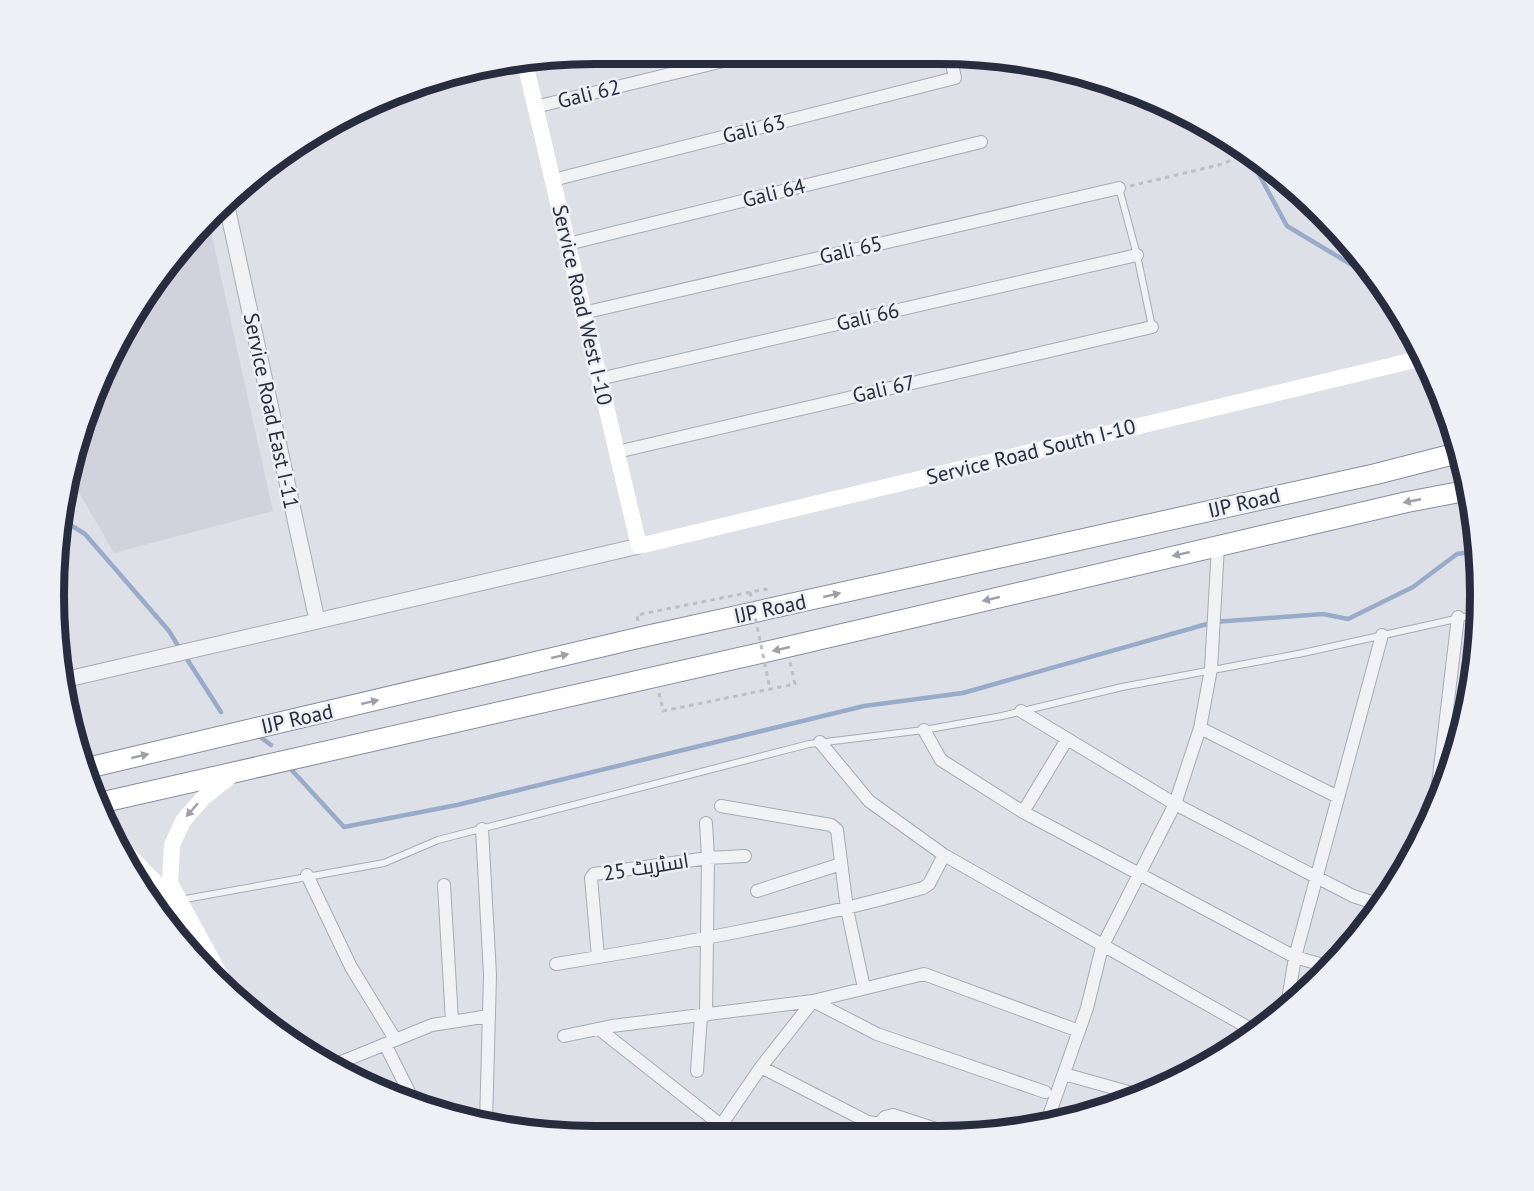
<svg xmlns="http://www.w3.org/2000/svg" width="1534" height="1191" font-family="'PT Sans',Cairo,sans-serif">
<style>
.built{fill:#d0d3dc}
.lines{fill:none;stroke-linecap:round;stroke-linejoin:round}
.stream{stroke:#98abc8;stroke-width:4.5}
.service-casing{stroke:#a6abb4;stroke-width:8}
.minor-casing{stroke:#a6abb4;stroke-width:14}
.tertiary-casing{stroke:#a6abb4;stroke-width:17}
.trunk-casing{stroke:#858d9e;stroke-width:22}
.path{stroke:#bcbfc6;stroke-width:3;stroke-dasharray:4.5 4.5;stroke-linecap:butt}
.service{stroke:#f0f2f6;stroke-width:6}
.minor{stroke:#f0f2f6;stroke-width:12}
.tertiary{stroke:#f0f2f6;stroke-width:15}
.secondary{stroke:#fff;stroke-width:16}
.trunk{stroke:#fff;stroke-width:20}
.path-bridge{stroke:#bcbfc6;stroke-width:3;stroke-dasharray:4.5 4.5;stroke-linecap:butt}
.oneway{fill:#9ea0a8}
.labels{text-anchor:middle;stroke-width:5;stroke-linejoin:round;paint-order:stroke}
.street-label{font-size:21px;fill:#272d3e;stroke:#edf0f5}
.rim{fill:none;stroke:#272d3e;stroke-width:8}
</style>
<rect width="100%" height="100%" fill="#dde1e7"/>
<path class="built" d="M208,218L273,511L114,553L70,477L72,456L126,325Z"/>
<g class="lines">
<path class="stream" d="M1249,156L1287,226L1372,277
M64,521L85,534L169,631L180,649
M185,656L221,712
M259,736L271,745
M288,766L344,827L457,805L864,706L963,693L1214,622L1323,614L1348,619L1413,587L1457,554L1476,551"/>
<g class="service-casing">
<path id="service" d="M1119,188L1137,255L1152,327
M180,900L384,863L438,840L809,744L924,730L1002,716L1122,687L1303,653L1478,614"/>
</g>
<g class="minor-casing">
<path id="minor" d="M535,107L748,55
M553,180L955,78L950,55
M568,244L981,142
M583,313L1119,188
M599,379L1137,255
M617,452L1152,327
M1021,711L1175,804L1353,896L1381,905
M1200,728L1338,797
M924,730L941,760L1023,812L1295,957L1330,967
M820,742L869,801L944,855L1256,1032
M721,806L831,825L837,830L847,909L864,988
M1435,810L1458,617
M1023,812L1066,741
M706,823L708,858L706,1015
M482,829L490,975L486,1123
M307,875L351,967L395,1039
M444,885L452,1021
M757,891L841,864
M598,957L591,878L594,874L708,858L745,856
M556,964C679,944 802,922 923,888L929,884L944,855
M1287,1006L1295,957L1382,635
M599,1029L722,1126
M564,1036L612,1026L813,1001L877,1034L1045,1092
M385,1044L416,1106
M334,1065L432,1025L489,1016
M761,1067L868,1122L879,1124L885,1117L893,1115L945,1132
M697,1071L701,1016
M1064,1074L1139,1095
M1046,1124L1087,1008L1102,947L1175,804L1200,728L1211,669L1218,546
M719,1132L726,1118L761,1067L813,1001L924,974L1079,1031"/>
</g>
<g class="tertiary-casing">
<path id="tertiary" d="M226,202L317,620
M68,679L639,546"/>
</g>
<g class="trunk-casing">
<path id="trunk" d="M83,769L642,637L1376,474L1458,453
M99,803L787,647L1407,502L1470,490"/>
</g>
<path class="path" d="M1130,186L1223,164L1245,153
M638,621L637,615L766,589L767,592
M659,693L663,711L795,684L790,662"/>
<use href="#service" class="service"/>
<use href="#minor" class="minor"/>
<use href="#tertiary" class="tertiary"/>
<path class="secondary" d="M525,63L639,546L1423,358
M121,847L161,888L196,958
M230,993L170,883L172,845L183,821L203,798L233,774"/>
<use href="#trunk" class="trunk"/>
<path class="path-bridge" d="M750,592L770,689"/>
</g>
<defs><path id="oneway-solid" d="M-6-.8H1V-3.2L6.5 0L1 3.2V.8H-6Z" transform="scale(1.5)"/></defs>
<g class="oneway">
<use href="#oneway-solid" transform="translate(1412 501) rotate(169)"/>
<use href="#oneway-solid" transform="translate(1181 554) rotate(167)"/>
<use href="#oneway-solid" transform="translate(832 595) rotate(-13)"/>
<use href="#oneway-solid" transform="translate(991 599) rotate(167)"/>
<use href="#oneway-solid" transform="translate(781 649) rotate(167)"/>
<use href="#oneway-solid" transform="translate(560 656) rotate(-13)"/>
<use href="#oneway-solid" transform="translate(370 702) rotate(-13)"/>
<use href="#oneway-solid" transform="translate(140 756) rotate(-13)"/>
<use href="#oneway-solid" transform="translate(192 810) rotate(131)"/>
</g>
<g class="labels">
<g class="street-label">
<text transform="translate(589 94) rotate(-14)" y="7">Gali 62</text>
<text transform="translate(754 129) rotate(-14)" y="7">Gali 63</text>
<text transform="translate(774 193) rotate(-14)" y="7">Gali 64</text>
<text transform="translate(851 250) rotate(-13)" y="7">Gali 65</text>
<text transform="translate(582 305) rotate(77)" y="7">Service Road West I-10</text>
<text transform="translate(868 317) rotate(-13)" y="7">Gali 66</text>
<text transform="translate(884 389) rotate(-13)" y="7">Gali 67</text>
<text transform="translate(271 411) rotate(78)" y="7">Service Road East I-11</text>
<text transform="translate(1031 452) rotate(-14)" y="7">Service Road South I-10</text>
<text transform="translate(1244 503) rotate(-13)" y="7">IJP Road</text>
<text transform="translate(770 609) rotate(-12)" y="7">IJP Road</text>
<text transform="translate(297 719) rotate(-13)" y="7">IJP Road</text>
<text transform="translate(646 867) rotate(-9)" y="7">اسٹریٹ 25</text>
</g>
</g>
<path d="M0 0H1534V1191H0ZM595 64H939A531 531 0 0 1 1470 595V595A531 531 0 0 1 939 1126H595A531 531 0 0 1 64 595V595A531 531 0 0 1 595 64Z" fill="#edf0f5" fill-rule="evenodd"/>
<path class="rim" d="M595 64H939A531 531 0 0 1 1470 595V595A531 531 0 0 1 939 1126H595A531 531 0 0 1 64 595V595A531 531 0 0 1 595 64Z"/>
</svg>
